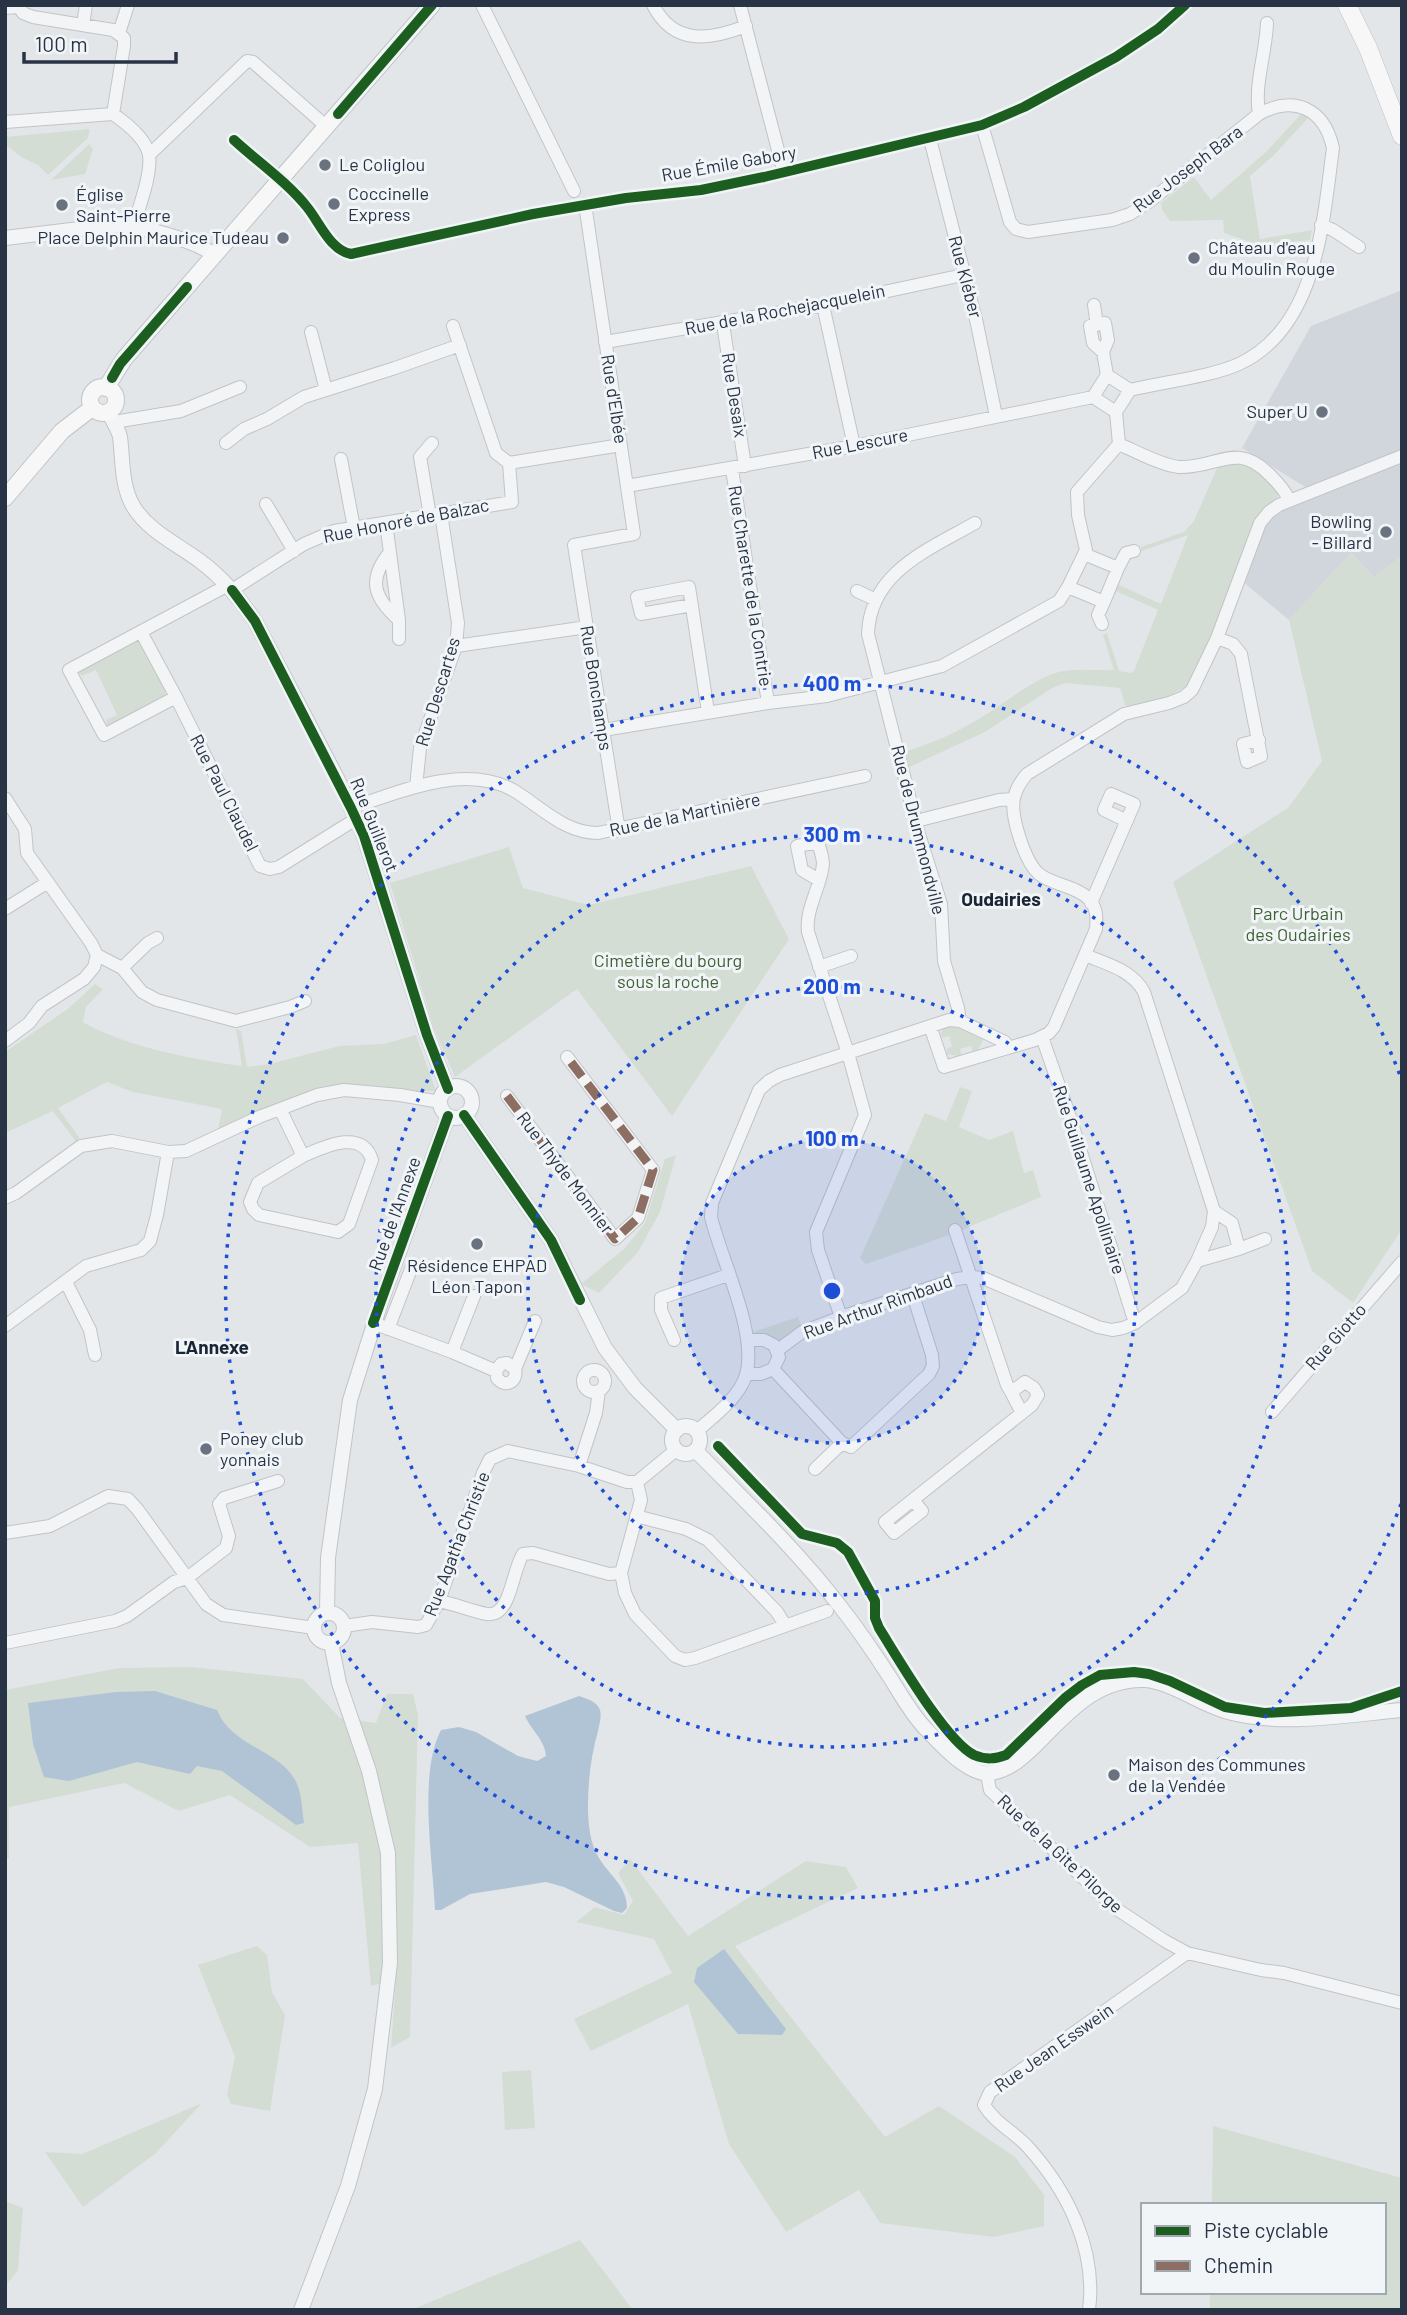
<svg xmlns="http://www.w3.org/2000/svg" width="1407" height="2315" font-family="Barlow,sans-serif">
<style>
.built{fill:#d1d6dc}
.green{fill:#d4ddd4}
.water{fill:#b0c4d6}
.lines{fill:none;stroke-linecap:round;stroke-linejoin:round}
.minor-casing{stroke:#c1c4c7;stroke-width:14}
.tertiary-casing{stroke:#c1c4c7;stroke-width:16}
.secondary-casing{stroke:#c1c4c7;stroke-width:18}
.primary-casing{stroke:#c0c3c7;stroke-width:19}
.minor{stroke:#f3f4f6;stroke-width:12}
.tertiary{stroke:#f3f4f6;stroke-width:14}
.secondary{stroke:#f7f7f7;stroke-width:16}
.primary{stroke:#f7f7f7;stroke-width:18}
.quiet{stroke:#8d6e63;stroke-width:9;stroke-dasharray:18 9;stroke-linecap:butt}
.cycleway-casing{stroke:#f1f5f8;stroke-width:15}
.cycleway{stroke:#1b5e20;stroke-width:10}
.ring{fill:none;stroke:#1d4ed8;stroke-width:3.5;stroke-dasharray:3.5 7}
.poi-dot{fill:#69727e;stroke:#f1f5f8;stroke-width:2.5}
.labels{text-anchor:middle;stroke-width:6;stroke-linejoin:round;paint-order:stroke}
.street-label{font-size:18px;fill:#283445;stroke:#f1f5f8}
.poi-label{font-size:18px;fill:#283445;stroke:#f1f5f8;text-anchor:start}
.park-label{font-size:18px;fill:#3f6234;stroke:#f1f5f8}
.neighbourhood-label{font-size:19px;font-weight:bold;fill:#1a2536;stroke:#f1f5f8}
.centre{fill:#1d4ed8;stroke:#f1f5f8;stroke-width:3.5}
.ring-label{font-size:21px;text-anchor:middle;font-weight:bold;fill:#1d4ed8;stroke:#f1f5f8;stroke-width:6;stroke-linejoin:round;paint-order:stroke}
</style>
<rect width="100%" height="100%" fill="#e3e6e9"/>
<path class="built" d="M1402,290V556L1374,577L1351,553L1289,620L1242,581L1266,522L1312,491L1242,448L1311,326Z"/>
<path class="green" d="M1302,113L1310,116L1273,156L1250,176L1260,239L1312,230L1310,240L1259,245L1224,233L1223,220L1170,221L1162,210L1161,203L1194,177L1211,200L1267,151Z
M90,129L88,138L48,175L38,165L21,157L5,144V137Z
M89,144L93,149L85,174L51,180Z
M1239,462L1259,468L1279,493L1193,680C1175,697 1153,701 1130,707L1125,705L1120,688L1065,683L1052,688L985,732L907,768L903,752C929,745 953,734 977,720C1002,706 1023,686 1050,675C1069,667 1094,671 1114,670L1103,635L1107,633L1119,671L1130,673L1134,671L1158,610L1116,591L1119,585L1161,604L1188,535L1142,551L1141,547L1184,532L1194,521L1218,466Z
M1351,553L1374,577L1402,556V1229L1353,1303L1312,1271L1173,882L1289,807L1322,761L1289,620Z
M137,641L142,645L165,689V697L111,727L107,726L106,720L117,715L96,670L82,676L78,672L80,668L123,645Z
M509,847L523,888L589,905L751,866L789,939L672,1116L577,989L455,1077L434,1029L390,883Z
M95,984L103,989L86,1007L83,1022C123,1046 195,1060 242,1066L236,1029L241,1031L247,1067L270,1064L339,1046L384,1044L416,1035L436,1091H406L360,1087L218,1130L222,1109L133,1092L107,1082L58,1108L79,1137L77,1143L53,1111L5,1133V1052L69,1008Z
M954,1024L984,1038L977,1052L973,1054L971,1046L960,1049L962,1057L947,1054V1049L952,1046L949,1036L942,1038L941,1032L944,1027Z
M960,1087L972,1091L959,1127L989,1140L1013,1131L1024,1173L1033,1170L1041,1197L952,1234L866,1264L860,1258L925,1113L946,1121Z
M676,1155L660,1212L638,1252L599,1293L581,1284L624,1249L645,1223L665,1159Z
M798,1317L802,1329L778,1343L759,1337L753,1332Z
M192,1667L303,1679L340,1718L376,1723L387,1694H413L418,1715L410,2037L391,2048L396,1980L371,1986L358,1843L310,1847L230,1795L179,1811L124,1783L9,1807V1858H5V1690L119,1668Z
M630,1859L688,1936L806,1861L846,1867L858,1888L735,1946L885,2137L939,2106L1015,2157L1044,2195V2226L994,2237L880,2223L859,2190L786,2232L729,2144L688,2004L591,2051L574,2019L672,1973L654,1939L576,1922L595,1907L624,1915L633,1901L618,1873Z
M257,1946L267,1955L272,1992L285,2015L270,2111L231,2104L227,2094L235,2057L198,1965Z
M531,2070L535,2128L505,2130L502,2072Z
M202,2103L156,2153L83,2207L45,2152L82,2154Z
M1213,2126L1402,2178V2310H1210V2292H1384V2205H1212Z
M5,2201L23,2208L18,2270L5,2287Z
M580,2240L633,2310H411Z"/>
<path class="water" d="M155,1691L217,1710C232,1748 283,1750 297,1784C302,1795 302,1810 304,1823L296,1825L222,1771L197,1766L190,1774L137,1762L69,1781L44,1777L33,1744L28,1703L116,1692Z
M579,1696C587,1699 597,1701 600,1710C602,1717 599,1725 598,1731C591,1756 588,1781 588,1806C588,1823 590,1844 599,1858C610,1876 627,1886 627,1908L622,1913L614,1911L564,1887L546,1882L470,1894L441,1910H435C433,1860 418,1774 441,1730L459,1727L476,1732L518,1756L537,1761L546,1756C545,1740 531,1730 525,1716Z
M724,1949L786,2029L782,2035L738,2034L694,1982L697,1968Z"/>
<g class="lines">
<g class="minor-casing">
<path id="minor" d="M482,5L574,191
M653,5C674,46 710,40 746,26
M740,5L784,173
M5,8L19,7L23,13L33,17L113,30L124,38V46L113,114
M83,25L86,5
M119,33L128,5
M1259,114C1254,83 1266,54 1267,23
M5,122L113,114C126,123 146,138 149,155C152,173 139,209 133,226
M982,125L1010,222L1016,229L1028,232L1112,220L1130,214L1150,201L1259,114C1294,95 1324,108 1333,148C1323,222 1317,328 1239,364C1210,377 1163,382 1130,390
M930,139L977,324L996,416
M234,140C258,162 287,182 307,207C320,223 330,250 351,254L533,214L626,198L701,190L764,177L982,125L1024,107L1116,57L1158,29L1185,5
M149,155L247,61L253,62L327,127
M585,204L634,534L574,545L619,831
M1321,225L1333,230L1359,247
M823,305L854,446
M1094,305L1097,325
M723,324L745,466
M453,326L496,453L509,463
M311,332L326,390
M605,342L823,305L963,275
M1103,352L1093,343L1090,326L1105,323L1108,340L1103,352L1107,375
M1107,375L1130,390L1116,412L1093,397Z
M1116,412L1119,444
M114,422L181,411L240,387
M226,443L244,429L267,419L304,397L395,368L460,345
M341,459L354,528
M732,469L768,703
M627,486L854,446L1093,397
M266,504L294,551
M430,516L420,457L432,443
M386,523L399,620V639
M390,552C367,580 374,598 399,620
M1084,554L1086,550L1078,515L1077,492L1119,444C1135,451 1163,466 1179,467C1217,469 1236,440 1270,475C1277,482 1285,490 1289,500
M1118,568L1126,553L1134,551
M232,590L304,544L334,531L512,502L509,463L621,445
M857,591L876,600
M692,605L641,614L637,597L689,587L708,712
M1102,624L1098,615L1104,602
M141,632L176,697L104,735L69,670L228,585
M1217,638L1233,644L1241,654L1261,756L1247,762L1243,744L1259,740
M456,646L587,627
M176,697L260,866L270,869L279,867L356,819
M603,730L768,703L827,696L942,666L1059,601L1068,587L1084,554L1118,568L1104,602L1068,587
M416,787L420,748L456,646L458,623L441,514
M5,798L25,829L27,853L91,943L97,955
M351,808C399,792 464,763 513,790C540,806 564,833 598,833L865,776
M916,821L999,800L1013,799
M819,880L802,870L797,846L818,842C820,849 823,857 823,864C821,887 805,909 808,932L848,1053L865,1115L816,1232L818,1250L841,1317
M1091,903L1134,804L1111,794L1104,810L1127,821
M5,909L48,882
M97,955L122,968L142,992L157,1000L236,1021L290,1007L305,1001
M819,967L851,956
M122,968L148,943L157,938
M960,1021L958,1008L944,961L941,904L918,831L868,634C870,572 928,550 975,523
M930,1026L944,1067L1035,1040L1049,1033L1054,1027L1096,929C1097,918 1097,907 1088,898C1075,886 1053,885 1039,874C1025,862 1010,816 1014,798C1016,789 1021,781 1027,774L1124,714L1169,703L1184,697L1192,690L1217,638L1260,523L1269,512L1279,505L1402,456
M1042,1037L1069,1114L1135,1323
M5,1041L29,1023L42,1006L84,979L94,967L97,955
M507,1096L615,1239L638,1218L653,1170L567,1057
M280,1109L303,1156L258,1183L250,1202L253,1209L259,1215L338,1232L349,1224L372,1160C362,1128 324,1147 303,1156
M5,1198L16,1193L81,1146L112,1141L168,1152L186,1151L259,1117L317,1095L344,1090L400,1095L440,1102
M955,1230L1007,1385L1011,1392L1025,1382L1034,1388L1038,1395L1032,1405L1022,1413
M1239,1249L1265,1239
M1197,1261L1239,1249L1232,1223L1214,1211
M66,1282L90,1330L95,1355
M373,1323L452,1352L496,1371L497,1378C506,1389 518,1381 515,1369L507,1363L501,1364L496,1371
M5,1326L86,1266L141,1250L150,1241L157,1215L168,1152
M388,1329L411,1269
M674,1340L661,1310V1298L728,1275
M778,1350L802,1332L841,1317L957,1279L972,1277L983,1278L1098,1327L1112,1330L1123,1328L1135,1323L1182,1288L1197,1261L1212,1227L1214,1211L1144,992C1132,970 1107,964 1085,955
M452,1352L474,1296
M515,1369L535,1321
M773,1369L842,1443L851,1447L929,1374L933,1366L932,1355L913,1295
M583 1381a11 11 0 1 1 22 0a11 11 0 1 1-22 0Z
M746,1374H761L773,1369L779,1357L774,1345L764,1340H747
M1272,1412L1402,1262
M697,1431C714,1416 739,1398 746,1375C758,1333 721,1259 711,1217L712,1203L759,1090L769,1081L780,1075L949,1020L960,1021L1005,1042L1007,1048
M579,1466L596,1413L599,1391
M815,1469L842,1443
M637,1482L641,1500L621,1573L625,1593L635,1614L675,1656L685,1660L695,1658L827,1611
M913,1500L922,1511L894,1533L885,1522L1022,1413L1011,1392
M636,1516L686,1529L708,1540L777,1612L785,1625
M5,1533L50,1526L108,1496L128,1499L138,1510L206,1604L223,1615L314,1628
M439,1601C455,1604 471,1611 487,1614C511,1618 512,1570 523,1554L533,1553L609,1574L621,1573
M344,1626L372,1622L418,1627L426,1625L439,1601L483,1473L490,1459L508,1451L579,1466L627,1482H637L676,1450
M5,1643L115,1621L127,1616L174,1582L187,1578L226,1548L229,1536L219,1504L224,1498L278,1481
M987,1774L990,1790L1115,1908L1165,1941L1187,1953L1261,1970L1284,1973L1402,2003
M1089,2310C1097,2249 1067,2190 1027,2146C1013,2131 995,2123 984,2105L990,2092L1187,1953"/>
</g>
<g class="tertiary-casing">
<path id="tertiary" d="M5,238L113,225C141,226 192,239 215,255
M108,412C112,420 118,428 120,437C123,459 121,485 133,506C148,531 177,544 200,561C223,578 239,598 255,621L338,780L364,836L427,1035L448,1089
M440 1102a16 16 0 1 1 32 0a16 16 0 1 1-32 0Z
M464,1115L551,1240L605,1348L635,1388L677,1430
M672 1440a14 14 0 1 1 28 0a14 14 0 1 1-28 0Z
M696,1451C745,1501 796,1549 839,1605C858,1629 875,1654 891,1679C901,1695 911,1713 924,1727C938,1742 969,1777 991,1773C1010,1770 1022,1758 1035,1746C1066,1715 1096,1678 1145,1680C1172,1682 1201,1705 1228,1712C1283,1727 1346,1715 1402,1710
M327,1613L328,1558L350,1400L381,1302L448,1116
M314 1628a15 15 0 1 1 30 0a15 15 0 1 1-30 0Z
M301,2310L348,2186L375,2089L390,1963L388,1853L369,1771L339,1683L331,1643"/>
</g>
<g class="secondary-casing">
<path id="secondary" d="M90 400a13 13 0 1 1 26 0a13 13 0 1 1-26 0Z
M106,388L124,359L432,5
M5,498L62,431L92,408"/>
</g>
<g class="primary-casing">
<path id="primary" d="M1347,5L1368,48L1402,136"/>
</g>
<use href="#minor" class="minor"/>
<use href="#tertiary" class="tertiary"/>
<use href="#secondary" class="secondary"/>
<use href="#primary" class="primary"/>
<path class="quiet" d="M507,1096L615,1239L638,1218L653,1170L567,1057"/>
<g class="cycleway-casing">
<path id="cycleway" d="M338,114L432,5
M234,140C258,162 287,182 307,207C320,223 330,250 351,254L533,214L626,198L701,190L764,177L982,125L1024,107L1116,57L1158,29L1185,5
M112,378L120,364L187,287
M232,590L255,621L351,808L364,836L427,1035L448,1089
M464,1115L551,1240L580,1300
M373,1323L448,1116
M718,1446L802,1534L837,1543L848,1552L875,1601V1618L879,1628C898,1658 945,1740 974,1755C986,1760 995,1759 1006,1755L1065,1698L1082,1685L1100,1675L1134,1672L1149,1674L1170,1681L1225,1707L1264,1713L1351,1708L1402,1691"/>
</g>
<use href="#cycleway" class="cycleway"/>
</g>
<circle cx="832" cy="1291" r="152" fill="#1d4ed8" fill-opacity=".12"/>
<g class="ring">
<circle cx="832" cy="1291" r="152"/>
<circle cx="832" cy="1291" r="304"/>
<circle cx="832" cy="1291" r="456"/>
<path d="M1401 1504A607 607 0 1 1 1401 1078"/>
</g>
<g class="poi-dot">
<circle cx="325" cy="165" r="7"/>
<circle cx="334" cy="204" r="7"/>
<circle cx="62" cy="205" r="7"/>
<circle cx="283" cy="238" r="7"/>
<circle cx="1194" cy="258" r="7"/>
<circle cx="1322" cy="412" r="7"/>
<circle cx="1386" cy="532" r="7"/>
<circle cx="477" cy="1244" r="7"/>
<circle cx="206" cy="1449" r="7"/>
<circle cx="1114" cy="1775" r="7"/>
</g>
<g class="labels">
<g class="street-label">
<text transform="translate(729 164) rotate(-10)" y="6">Rue Émile Gabory</text>
<text transform="translate(1188 169) rotate(-37)" y="6">Rue Joseph Bara</text>
<text transform="translate(965 277) rotate(75)" y="6">Rue Kléber</text>
<text transform="translate(785 310) rotate(-11)" y="6">Rue de la Rochejacquelein</text>
<text transform="translate(734 395) rotate(81)" y="6">Rue Desaix</text>
<text transform="translate(614 399) rotate(81)" y="6">Rue d'Elbée</text>
<text transform="translate(860 444) rotate(-11)" y="6">Rue Lescure</text>
<text transform="translate(406 521) rotate(-11)" y="6">Rue Honoré de Balzac</text>
<text transform="translate(750 586) rotate(81)" y="6">Rue Charette de la Contrie</text>
<text transform="translate(596 688) rotate(81)" y="6">Rue Bonchamps</text>
<text transform="translate(438 692) rotate(-73)" y="6">Rue Descartes</text>
<text transform="translate(224 793) rotate(63)" y="6">Rue Paul Claudel</text>
<text transform="translate(685 815) rotate(-12)" y="6">Rue de la Martinière</text>
<text transform="translate(374 825) rotate(68)" y="6">Rue Guillerot</text>
<text transform="translate(918 830) rotate(76)" y="6">Rue de Drummondville</text>
<text transform="translate(565 1173) rotate(53)" y="6">Rue Thyde Monnier</text>
<text transform="translate(1089 1180) rotate(72)" y="6">Rue Guillaume Apollinaire</text>
<text transform="translate(395 1214) rotate(-70)" y="6">Rue de l'Annexe</text>
<text transform="translate(878 1307) rotate(-20)" y="6">Rue Arthur Rimbaud</text>
<text transform="translate(1336 1337) rotate(-49)" y="6">Rue Giotto</text>
<text transform="translate(457 1544) rotate(-69)" y="6">Rue Agatha Christie</text>
<text transform="translate(1060 1854) rotate(43)" y="6">Rue de la Gite Pilorge</text>
<text transform="translate(1054 2048) rotate(-35)" y="6">Rue Jean Esswein</text>
</g>
<g class="poi-label">
<text x="339" y="171">Le Coliglou</text>
<text x="348" y="200">Coccinelle<tspan x="348" dy="21">Express</tspan></text>
<text x="76" y="201">Église<tspan x="76" dy="21">Saint-Pierre</tspan></text>
<text x="269" y="244" text-anchor="end">Place Delphin Maurice Tudeau</text>
<text x="1208" y="254">Château d'eau<tspan x="1208" dy="21">du Moulin Rouge</tspan></text>
<text x="1308" y="418" text-anchor="end">Super U</text>
<text x="1372" y="528" text-anchor="end">Bowling<tspan x="1372" dy="21">- Billard</tspan></text>
<text x="477" y="1272" text-anchor="middle">Résidence EHPAD<tspan x="477" dy="21">Léon Tapon</tspan></text>
<text x="220" y="1445">Poney club<tspan x="220" dy="21">yonnais</tspan></text>
<text x="1128" y="1771">Maison des Communes<tspan x="1128" dy="21">de la Vendée</tspan></text>
</g>
<g class="park-label">
<text x="1298" y="920">Parc Urbain<tspan x="1298" dy="21">des Oudairies</tspan></text>
<text x="668" y="967">Cimetière du bourg<tspan x="668" dy="21">sous la roche</tspan></text>
</g>
<g class="neighbourhood-label">
<text x="1001" y="906">Oudairies</text>
<text x="212" y="1354">L'Annexe</text>
</g>
</g>
<circle cx="832" cy="1291" r="10" class="centre"/>
<g class="ring-label">
<text x="832" y="691">400 m</text>
<text x="832" y="842">300 m</text>
<text x="832" y="994">200 m</text>
<text x="832" y="1146">100 m</text>
</g>
<rect width="1407" height="2315" fill="none" stroke="#283445" stroke-width="14"/>
<rect x="1141" y="2203" width="245" height="91" fill="#f1f5f8" stroke="#a1a8b0" stroke-width="2"/>
<rect x="1155" y="2226" width="35" height="10" fill="#1b5e20" stroke="#a1a8b0" stroke-width="2"/>
<text x="1204" y="2238" font-size="21" fill="#283445">Piste cyclable</text>
<rect x="1155" y="2261" width="35" height="10" fill="#8d6e63" stroke="#a1a8b0" stroke-width="2"/>
<text x="1204" y="2273" font-size="21" fill="#283445">Chemin</text>
<path d="M24 52v10h152v-10" fill="none" stroke="#283445" stroke-width="3.5"/>
<text x="35" y="52" font-size="21" fill="#283445" stroke="#f1f5f8" stroke-width="5" paint-order="stroke">100 m</text>
</svg>
